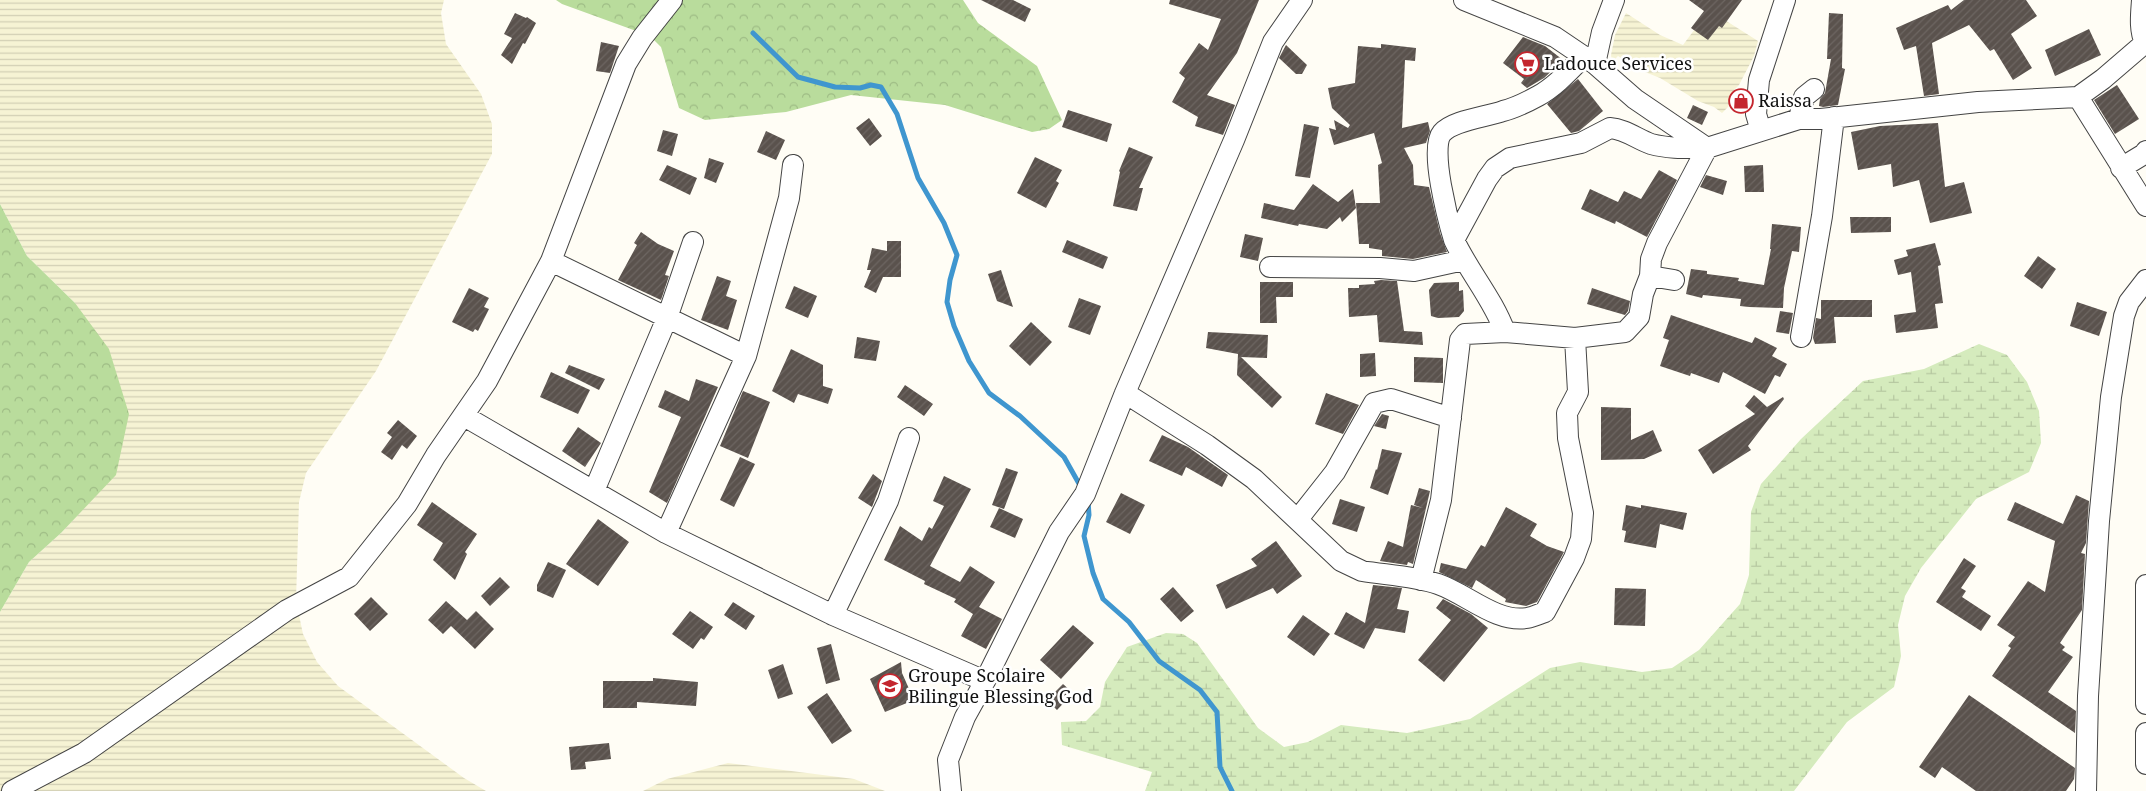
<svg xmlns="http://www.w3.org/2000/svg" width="2146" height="791" font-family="'Noto Serif',serif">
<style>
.farmland{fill:url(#farmland-rules)}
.forest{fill:url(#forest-crowns)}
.wetland{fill:url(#wetland-marsh)}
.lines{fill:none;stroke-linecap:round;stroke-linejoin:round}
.stream{stroke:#3f96cf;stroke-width:5}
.building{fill:url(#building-hatch)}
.minor-casing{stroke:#444;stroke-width:22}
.minor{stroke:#fff;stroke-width:20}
.labels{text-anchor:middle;stroke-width:5;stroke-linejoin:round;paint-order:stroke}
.poi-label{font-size:18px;fill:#111;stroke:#fff;text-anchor:start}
</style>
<defs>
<pattern id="farmland-rules" width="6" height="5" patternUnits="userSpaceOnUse" patternTransform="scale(1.25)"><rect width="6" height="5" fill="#f6f3d4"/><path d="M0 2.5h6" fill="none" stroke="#d2cfb5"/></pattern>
<pattern id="forest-crowns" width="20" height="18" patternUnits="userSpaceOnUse" patternTransform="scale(1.25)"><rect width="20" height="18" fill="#b9dc9c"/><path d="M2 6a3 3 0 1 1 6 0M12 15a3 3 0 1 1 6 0" fill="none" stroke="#9ebc85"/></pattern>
<pattern id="wetland-marsh" width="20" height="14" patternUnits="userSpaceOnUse" patternTransform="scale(1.25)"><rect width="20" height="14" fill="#d5ebbd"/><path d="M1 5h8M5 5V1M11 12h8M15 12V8" fill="none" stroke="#b6c8a1"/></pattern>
<pattern id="building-hatch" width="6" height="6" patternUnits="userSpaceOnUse" patternTransform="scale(1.25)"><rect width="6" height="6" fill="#5a524d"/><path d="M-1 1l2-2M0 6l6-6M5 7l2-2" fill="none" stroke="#6d6662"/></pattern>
</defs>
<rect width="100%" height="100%" fill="#fffdf5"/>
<path class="farmland" d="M0,0H444L441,13L446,44L481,94L492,124V154L376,371L306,473L299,502L296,601L303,634L317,662L338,686L464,778L486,791H0V612L29,562L61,533L115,475L75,303L27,256L0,204Z
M1709,10L1758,41L1754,56L1739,85L1733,91L1728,107L1722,113L1714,107L1698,101L1660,78L1635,68L1618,56L1612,62L1611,55L1615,35L1626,13L1660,35L1683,45Z
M728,763L854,779L885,791H643L667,779Z"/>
<path class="forest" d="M556,0H963L978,23L1037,66L1062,120L1049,129L1032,132L945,105L851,95L786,112L705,120L679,108L661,47L650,36L562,4Z
M0,204L27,256L75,303L109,349L129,414L116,475L61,533L29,562L0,612Z"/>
<path class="wetland" d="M1979,344L2007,355L2027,382L2039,411L2041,443L2029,472L1976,499L1921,568L1905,596L1898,625L1901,656L1894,687L1847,722L1794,791H1145L1152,772L1062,745L1061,722L1086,721L1100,707L1105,682L1127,647L1166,633L1183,634L1197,643L1258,728L1284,747L1308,742L1341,725L1407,733L1470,719L1550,668L1580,662L1642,672L1672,668L1699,650L1740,604L1749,575L1751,512L1761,484L1801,439L1863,381L1924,369Z"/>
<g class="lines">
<path class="stream" d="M753,33L798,77L835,87L860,88L871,85L881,87L897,114L918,178L944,223L957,255L950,280L947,302L954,326L969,361L989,393L1020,416L1064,457L1082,489
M1088,501L1089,515L1084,536L1093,573L1103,599L1129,622L1159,661L1200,690L1217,712L1220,767L1232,791"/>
</g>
<path class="building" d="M981,0H1013L1031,9L1025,22Z
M1170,0H1259L1237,53L1207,95L1235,105L1223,135L1195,126L1198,117L1172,102L1185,78L1179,73L1199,43L1208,50L1221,19L1169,4Z
M1689,0H1742L1722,28L1719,26L1708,40L1691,28L1704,11Z
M1964,0H2026L2037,16L2011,34L2032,68L2013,80L1994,49L1990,51L1969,25L1932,43L1939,94L1924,96L1916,46L1904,50L1896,28L1948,5L1951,10Z
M515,13L526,18L527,17L536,23L525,44L523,43L512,64L501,55L512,38L504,34Z
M1829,13L1843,14L1842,68L1845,69L1838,105L1823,107L1819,106L1820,99L1825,93L1831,59H1827Z
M2089,29L2101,55L2055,76L2045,50Z
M1523,37L1545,46L1563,60L1544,78L1527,88L1521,83L1524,79L1503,63Z
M601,42L619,46L610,73L596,71Z
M1381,44L1416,48L1415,61L1405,60L1402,128L1428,122L1430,131L1426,143L1404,148L1413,165L1414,185L1429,187L1440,233L1447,252L1413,259L1382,256V250L1369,248V244H1359L1356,203H1380L1378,165L1382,163L1374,133L1334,145L1329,128L1336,130L1334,120L1348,128L1350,125L1332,108L1328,88L1355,83L1358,46L1381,48Z
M1286,45L1307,65L1302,74H1296L1279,58Z
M1578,79L1603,111L1579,131L1571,133L1547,104Z
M2117,85L2139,119L2115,134L2094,100Z
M1693,105L1708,112L1702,125L1687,118Z
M1068,110L1112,124L1107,142L1062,127Z
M869,118L882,136L870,146L856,128Z
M1938,123L1945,187L1964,182L1972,213L1930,223L1919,180L1893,187L1891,164L1858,170L1851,132L1880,126Z
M1304,124L1319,127L1310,178L1295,176Z
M663,130L678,134L672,156L657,151Z
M766,131L785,140L776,160L757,152Z
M1129,147L1153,157L1139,188H1143L1137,211L1113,206L1120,172L1119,171Z
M1035,157L1062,170L1056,181L1059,183L1046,208L1017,193Z
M709,158L724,163L716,183L704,178Z
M667,165L697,178L690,195L659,180Z
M1763,165L1764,192H1745L1744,166Z
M1659,170L1677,180L1647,237L1616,221L1615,224L1581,209L1590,189L1618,202L1624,191L1641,199Z
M1706,175L1727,181L1723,195L1700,187Z
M1313,184L1338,202L1353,189L1356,208L1342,222L1340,217L1327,229L1299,224L1298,226L1261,218L1264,203L1294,210Z
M1850,217H1891V232L1851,233Z
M1772,224L1801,227L1799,252L1792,251L1784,288L1783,308L1749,307L1740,306L1741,299L1703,295L1702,298L1686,294L1691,269L1707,271V274L1739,278L1738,281L1764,285L1771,249H1770Z
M641,232L658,244L674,251L665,275L669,276L661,300L618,280L637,245L634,243Z
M1245,234L1263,238L1258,261L1240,257Z
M1067,240L1108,257L1103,269L1062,252Z
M887,241H901V277H883L876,293L864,287L871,270H867L872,248L887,251Z
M1935,243L1941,265L1938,266L1943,303L1935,304L1938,328L1896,333L1894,315L1916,312L1911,272L1898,275L1894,260L1908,256L1906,250Z
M2038,256L2056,269L2042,289L2024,276Z
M1001,270L1013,307L997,301L988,274Z
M717,276L731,281L726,296L737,300L728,330L701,320Z
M1381,280L1397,281L1404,331L1422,332L1423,345L1379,342L1377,315L1349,317L1348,288H1359V285L1375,284L1374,281Z
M1260,282H1293V297H1276L1277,323H1260Z
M1459,282V291L1463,290L1464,311L1459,317L1438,318L1431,316L1429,290L1434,283Z
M794,286L817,296L808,318L785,308Z
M469,288L489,298L484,307L489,309L478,331L475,329L473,332L452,322Z
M1592,288L1630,301L1628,311L1625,315L1587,304Z
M1079,298L1101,306L1090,335L1068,327Z
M1821,300H1872V317H1834L1836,343L1815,344L1813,338L1816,318L1821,319Z
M2077,302L2107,312L2099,336L2070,326Z
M1780,311L1793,313L1789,334L1776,332Z
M1671,315L1752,343L1755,337L1777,348L1772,356L1787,364L1780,377L1775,375L1765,394L1723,372L1719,383L1691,373L1690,376L1660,366L1669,340L1663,338Z
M1031,322L1052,342L1030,366L1009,346Z
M1208,332L1268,335L1267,358L1241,357L1282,397L1272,408L1237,375L1238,354L1206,348Z
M857,337L880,341L876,361L854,358Z
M791,349L823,365V386L833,389L828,404L798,394L794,403L772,391Z
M1375,353L1376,376L1360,377V354Z
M1414,357L1443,358V383L1414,382Z
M569,365L605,379L599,390L565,373Z
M551,372L590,390L578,414L540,397Z
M696,379L718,387L667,503L649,492L681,417L658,407L665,390L689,401Z
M905,385L933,404L924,416L897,397Z
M743,391L770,402L748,458L720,446Z
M1326,393L1359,405L1343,434L1315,424Z
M1754,395L1767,407L1783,397L1784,399L1748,446L1751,450L1713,474L1698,450L1755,414L1745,406Z
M1601,407L1631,408V440L1653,430L1662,451L1644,459L1601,460Z
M1382,414L1389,416L1386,429L1374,426Z
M398,420L417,436L407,449L402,445L392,460L381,452L392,437L387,433Z
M578,427L601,443L585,467L562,451Z
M1162,435L1188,447L1228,475L1222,487L1186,467L1182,476L1149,461Z
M1382,449L1402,453L1388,495L1370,488L1376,469L1377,470Z
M740,457L755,464L734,507L720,500Z
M1006,468L1018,472L1004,509L992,505Z
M873,474L882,481L872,507L858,498Z
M944,476L971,489L930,566L960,582L970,566L995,582L979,607L1002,619L986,649L961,636L973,614L954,602L956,599L924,584L925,581L884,560L900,526L922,541L929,527L932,529L944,506L933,501Z
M1419,488L1430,491L1413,564L1408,562L1407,565L1380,561L1388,541L1403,547L1411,505L1423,508L1414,505Z
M1121,493L1145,505L1130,534L1106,522Z
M2076,495L2089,501L2086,543L2081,553L2085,554L2082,610L2060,643L2065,647L2062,650L2073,657L2048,692L2076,711L2075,733L1992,676L2011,648L2008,646L2015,637L1997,625L2028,581L2045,592L2055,541L2007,520L2015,502L2063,524Z
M1340,499L1365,507L1357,532L1332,524Z
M432,502L477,534L465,552L467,554L455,580L433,560L443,543L417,525Z
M1626,505L1641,508V505L1687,513L1683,530L1660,524L1656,548L1624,542L1626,531L1622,530Z
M1506,507L1537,524L1530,536L1547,546L1564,552L1537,602L1526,606L1505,602L1506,599L1476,580L1472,588L1439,572L1441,563L1466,569L1481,545L1485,547Z
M999,508L1023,519L1015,538L990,527Z
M598,519L629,542L598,586L566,564Z
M1276,541L1302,576L1277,594L1273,588L1226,609L1216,585L1257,566L1251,559Z
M1964,558L1976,566L1961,588L1966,591L1962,597L1991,616L1981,631L1936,602Z
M548,562L566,570L553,598L537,591V585Z
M500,577L510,587L490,606L481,596Z
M1373,585L1402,588L1397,609L1409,611L1405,633L1375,628L1364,649L1334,634L1346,612L1365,623Z
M1173,587L1194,611L1181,622L1160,599Z
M1615,588L1646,589L1645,626L1614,625Z
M371,597L388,614L370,631L354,614Z
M1443,599L1471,614L1488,628L1444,682L1418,660L1451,620L1436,608Z
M446,601L467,620L476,611L494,629L475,649L451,626L443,634L428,620Z
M733,602L755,616L746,630L724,615Z
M690,611L713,627L704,640L701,638L693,649L672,634Z
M1303,615L1330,634L1314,656L1287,637Z
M1073,625L1094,643L1061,679L1040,660Z
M831,644L840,680L826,684L817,648Z
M901,662L902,673L914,700L885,712L870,679Z
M783,664L793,694L778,699L768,670Z
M653,678L698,682L696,706L637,702V708H603V681H653Z
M1063,684L1073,693L1057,710L1047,700Z
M827,693L852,731L832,744L807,707Z
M1969,695L2075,768L2074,779L2066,791H1976L1942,767L1935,778L1919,767Z
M609,743L611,759L585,762L586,769L571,770L569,747Z"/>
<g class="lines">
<g class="minor-casing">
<path id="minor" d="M1464,0L1555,37L1595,64L1635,99L1707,148L1799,119H1821L1978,102L2078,97L2146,206
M2142,0C2141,15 2139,29 2145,43
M1595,64L1602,32L1614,0
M2078,97L2103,79L2146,42
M1799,119L1804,97L1814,89
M1610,128C1625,129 1637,139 1651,144C1669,149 1688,148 1707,148L1657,243L1651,259L1650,276L1643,294L1639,317L1625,332L1575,338L1505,332C1493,299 1469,272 1454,240L1487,179L1495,168L1510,158L1581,143Z
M1761,131L1756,114L1759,80L1785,0
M2121,168L2144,154L2146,151
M1454,240C1448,220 1429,148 1442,133C1453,120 1487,117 1503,111C1515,108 1527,102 1538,96C1556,86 1570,70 1584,56
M551,261L746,356
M1270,267L1380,268L1414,271L1464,260
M1650,276L1674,280
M1801,337L1822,216L1834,117
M1125,393L1207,445L1254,479L1341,561L1362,571C1387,575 1414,576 1438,584C1467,594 1496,623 1527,618C1533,617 1539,614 1545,612L1574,558L1581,539L1583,513L1568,438L1567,413L1578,392L1575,338
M464,416L666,533L833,615L985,681
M594,491L667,318L693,242
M1298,519L1335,472L1374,403L1391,399L1451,418
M666,533L746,356L789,198L793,165
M1421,580L1441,500L1460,340L1465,334L1505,332
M2146,585V704
M833,615L888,501L909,438
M2146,733V764
M12,791L84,753L287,610L349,577L407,504L436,455L487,381L551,261L626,64L642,38L672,0
M951,791L948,760L965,717L985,681L1059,532L1085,494L1125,393L1234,140L1273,42L1302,0
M2086,791L2088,696L2099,521L2111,397L2124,316L2129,302L2146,280"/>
</g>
<use href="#minor" class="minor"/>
</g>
<defs>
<g id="supermarket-ring" transform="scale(1.25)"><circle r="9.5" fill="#fff" stroke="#c4262e" stroke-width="1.5"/><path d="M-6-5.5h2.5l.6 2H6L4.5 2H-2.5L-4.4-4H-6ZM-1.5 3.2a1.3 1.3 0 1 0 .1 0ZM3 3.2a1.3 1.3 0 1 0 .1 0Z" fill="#c4262e"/></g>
<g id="shop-ring" transform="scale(1.25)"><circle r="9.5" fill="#fff" stroke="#c4262e" stroke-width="1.5"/><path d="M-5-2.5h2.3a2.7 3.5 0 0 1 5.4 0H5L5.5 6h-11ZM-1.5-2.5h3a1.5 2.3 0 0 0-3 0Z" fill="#c4262e"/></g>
<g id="school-ring" transform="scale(1.25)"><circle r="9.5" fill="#fff" stroke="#c4262e" stroke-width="1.5"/><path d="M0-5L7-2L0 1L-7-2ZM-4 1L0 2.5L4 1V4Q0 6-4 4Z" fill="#c4262e"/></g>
</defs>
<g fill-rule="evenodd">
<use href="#supermarket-ring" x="1527" y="64"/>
<use href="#shop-ring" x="1741" y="101"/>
<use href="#school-ring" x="890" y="686"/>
</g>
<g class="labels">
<g class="poi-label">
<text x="1544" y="70">Ladouce Services</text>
<text x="1758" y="107">Raissa</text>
<text x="908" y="682">Groupe Scolaire<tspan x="908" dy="21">Bilingue Blessing God</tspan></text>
</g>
</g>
</svg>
